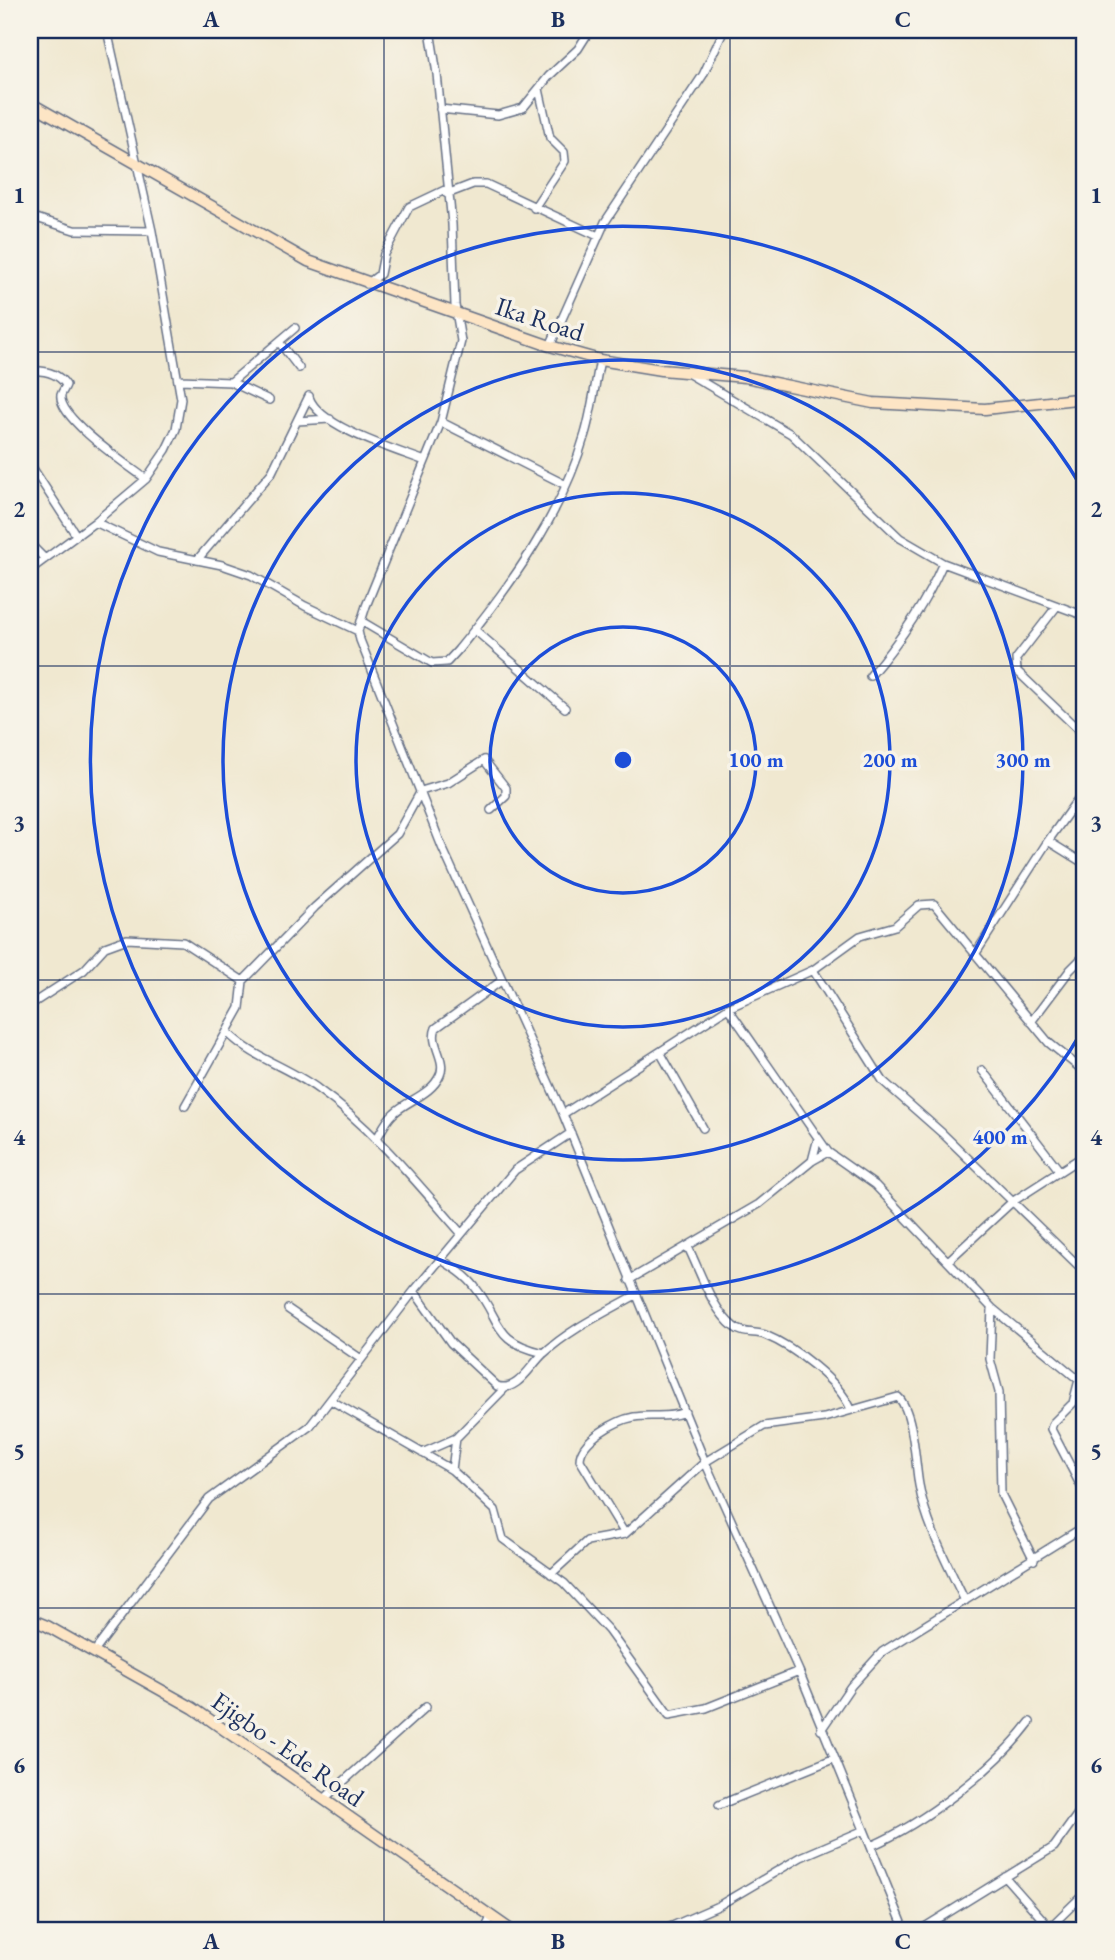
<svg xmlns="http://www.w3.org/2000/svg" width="1115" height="1960" font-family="'EB Garamond',serif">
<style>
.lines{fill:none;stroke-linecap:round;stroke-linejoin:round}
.street-casing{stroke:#667086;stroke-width:10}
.secondary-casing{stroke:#667086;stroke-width:13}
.street{stroke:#fff;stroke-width:7}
.secondary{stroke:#fde5c5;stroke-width:10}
.grid{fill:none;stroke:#1b2f5e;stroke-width:2;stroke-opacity:0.55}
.ring{fill:none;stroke:#1d4ed8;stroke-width:3.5}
.labels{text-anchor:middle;stroke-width:7;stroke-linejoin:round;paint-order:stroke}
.street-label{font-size:26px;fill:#1b2f5e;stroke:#f7f3e8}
.centre{fill:#1d4ed8;stroke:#f7f3e8;stroke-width:3.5}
.ring-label{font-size:21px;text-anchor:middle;font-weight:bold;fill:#1d4ed8;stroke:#f7f3e8;stroke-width:7;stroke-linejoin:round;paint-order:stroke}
.neatline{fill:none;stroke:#1b2f5e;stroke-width:2.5}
.grid-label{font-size:23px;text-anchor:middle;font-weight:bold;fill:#1b2f5e}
</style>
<rect width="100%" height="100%" fill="#f7f3e8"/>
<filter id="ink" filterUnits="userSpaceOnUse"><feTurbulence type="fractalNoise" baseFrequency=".0143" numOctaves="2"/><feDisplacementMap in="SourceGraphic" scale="14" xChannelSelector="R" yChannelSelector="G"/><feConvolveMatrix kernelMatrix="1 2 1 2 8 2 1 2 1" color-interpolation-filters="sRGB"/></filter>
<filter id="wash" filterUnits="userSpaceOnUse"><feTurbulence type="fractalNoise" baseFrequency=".00686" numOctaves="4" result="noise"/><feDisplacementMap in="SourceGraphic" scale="28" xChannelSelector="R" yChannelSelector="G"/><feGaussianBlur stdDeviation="1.57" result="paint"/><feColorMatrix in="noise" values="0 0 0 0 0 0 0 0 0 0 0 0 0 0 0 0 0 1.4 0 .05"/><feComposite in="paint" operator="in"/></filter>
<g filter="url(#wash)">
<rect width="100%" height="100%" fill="#f0e8d0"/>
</g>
<g filter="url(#ink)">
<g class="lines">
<g class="street-casing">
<path id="street" d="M430,30L437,74L452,224L455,305L461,341L441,422L366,606L358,631L360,640L442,847L563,1114L705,1462L799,1671L905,1930
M440,109L498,115L523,108L549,76L578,49L590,30
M447,194L473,184H486L598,236
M534,208L565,161L564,152L550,138L539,89
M30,216L74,230L152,231
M367,284L380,274L384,254L409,207L447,189
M279,342L299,368
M550,346L605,222L703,75L724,30
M30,371C45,370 58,373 66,385C66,386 61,394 61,395C57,418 129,466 146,479
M689,374L791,434L900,538L943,563L1085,616
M180,380L231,382L269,400
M231,382L295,328
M309,397C319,427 396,450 425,461
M297,421L330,419
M441,422L566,485
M30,464L76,535
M95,522L158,552L222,565L251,575L305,606L358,631
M30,544L45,559
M197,560L272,472L309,396
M30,570L95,522L146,479L166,450L176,429L181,399L152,231L107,30
M1057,606L1016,659L1017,671L1085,736
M361,621L432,663L447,662L458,650C511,585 562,515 585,434C592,410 595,384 600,360
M475,630L565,708
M870,676C900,641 925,605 943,563
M1048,841L1085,864
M976,953L1048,841L1085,789
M813,970L883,1081L942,1133L1085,1272
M30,1005L84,970L105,947L127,939L183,942L243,981
M728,1008L828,1152L875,1185L992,1308L1085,1385
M1031,1022L1070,970L1085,955
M228,1033C253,1058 290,1068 318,1089C373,1128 417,1183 461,1233
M660,1052L703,1128
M982,1070L1059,1170
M185,1106L240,1008L243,981L315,907L397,834L421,791L448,783L484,760L506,788V796L491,810
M563,1114L728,1008L813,970L860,936L895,926L919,905L934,904L1049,1043L1085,1072
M376,1140C381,1132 386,1120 394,1113C408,1100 432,1094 440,1075C447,1059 429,1044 436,1028L501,981
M812,1161L818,1138
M688,1247C700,1271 712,1310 734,1327C744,1335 755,1331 765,1335C794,1347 838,1380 851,1409
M440,1259C453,1267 466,1275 475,1287C503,1322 492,1341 544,1353
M948,1261L1012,1202L1085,1155
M629,1280L759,1204L812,1161L828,1152
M414,1291L451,1343L497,1386C517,1393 530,1366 543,1354C570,1329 604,1313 636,1295
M992,1308L990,1359L999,1392L1001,1494L1034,1560
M288,1309L361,1359
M1079,1380L1073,1403L1053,1423L1051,1429L1085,1494
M332,1401L452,1470L495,1510L503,1539L564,1583L608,1630L669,1715L706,1708L799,1671
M422,1453L456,1438L505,1388
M452,1470L456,1438
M625,1534L580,1460C580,1440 617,1420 634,1417C652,1414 667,1419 685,1412
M551,1574L587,1541L625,1534L705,1462L764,1426L824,1418L898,1397C914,1412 915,1463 919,1485C926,1525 948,1565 965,1601
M94,1652L209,1499L310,1426L414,1291L515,1170L571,1133
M821,1730L851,1686L882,1652L1085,1526
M324,1799L426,1707
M719,1805L833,1759
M871,1846C924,1823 995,1769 1030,1722
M1005,1877L1052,1930
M1049,1928L1085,1893
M485,1930L491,1917
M663,1930L718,1906L801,1857L864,1830
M920,1930L1054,1847L1085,1804"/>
</g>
<g class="secondary-casing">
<path id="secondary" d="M30,103L308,261L550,346L600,360L661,370L745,377L873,403L985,409L1085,398
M30,1619L47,1626L193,1708L511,1930"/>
</g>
<use href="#street" class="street"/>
<use href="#secondary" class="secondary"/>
</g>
</g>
<path class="grid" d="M384,30V1930M730,30V1930M30,352H1085M30,666H1085M30,980H1085M30,1294H1085M30,1608H1085"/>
<g class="ring">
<circle cx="623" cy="760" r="133"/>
<circle cx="623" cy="760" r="267"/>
<circle cx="623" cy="760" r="400"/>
<path d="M1085 1026A533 533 0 1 1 1085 493"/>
</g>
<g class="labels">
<g class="street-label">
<text transform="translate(540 319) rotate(18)" y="9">Ika Road</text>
<text transform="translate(288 1749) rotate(35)" y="9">Ejigbo - Ede Road</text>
</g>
</g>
<circle cx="623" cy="760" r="10" class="centre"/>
<g class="ring-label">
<text x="756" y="767">100 m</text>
<text x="890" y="767">200 m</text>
<text x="1023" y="767">300 m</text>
<text x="1000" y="1144">400 m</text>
</g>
<rect width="1115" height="1960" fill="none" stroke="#f7f3e8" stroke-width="77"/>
<rect x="38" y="38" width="1038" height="1884" class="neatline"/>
<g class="grid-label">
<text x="211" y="27">A</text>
<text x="558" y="27">B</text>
<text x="903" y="27">C</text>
<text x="19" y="203">1</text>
<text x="1096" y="203">1</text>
<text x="19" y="517">2</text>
<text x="1096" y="517">2</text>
<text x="19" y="831">3</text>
<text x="1096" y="831">3</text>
<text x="19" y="1145">4</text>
<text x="1096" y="1145">4</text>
<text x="19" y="1459">5</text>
<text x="1096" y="1459">5</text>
<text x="19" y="1773">6</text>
<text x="1096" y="1773">6</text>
<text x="211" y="1949">A</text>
<text x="558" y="1949">B</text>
<text x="903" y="1949">C</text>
</g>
</svg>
